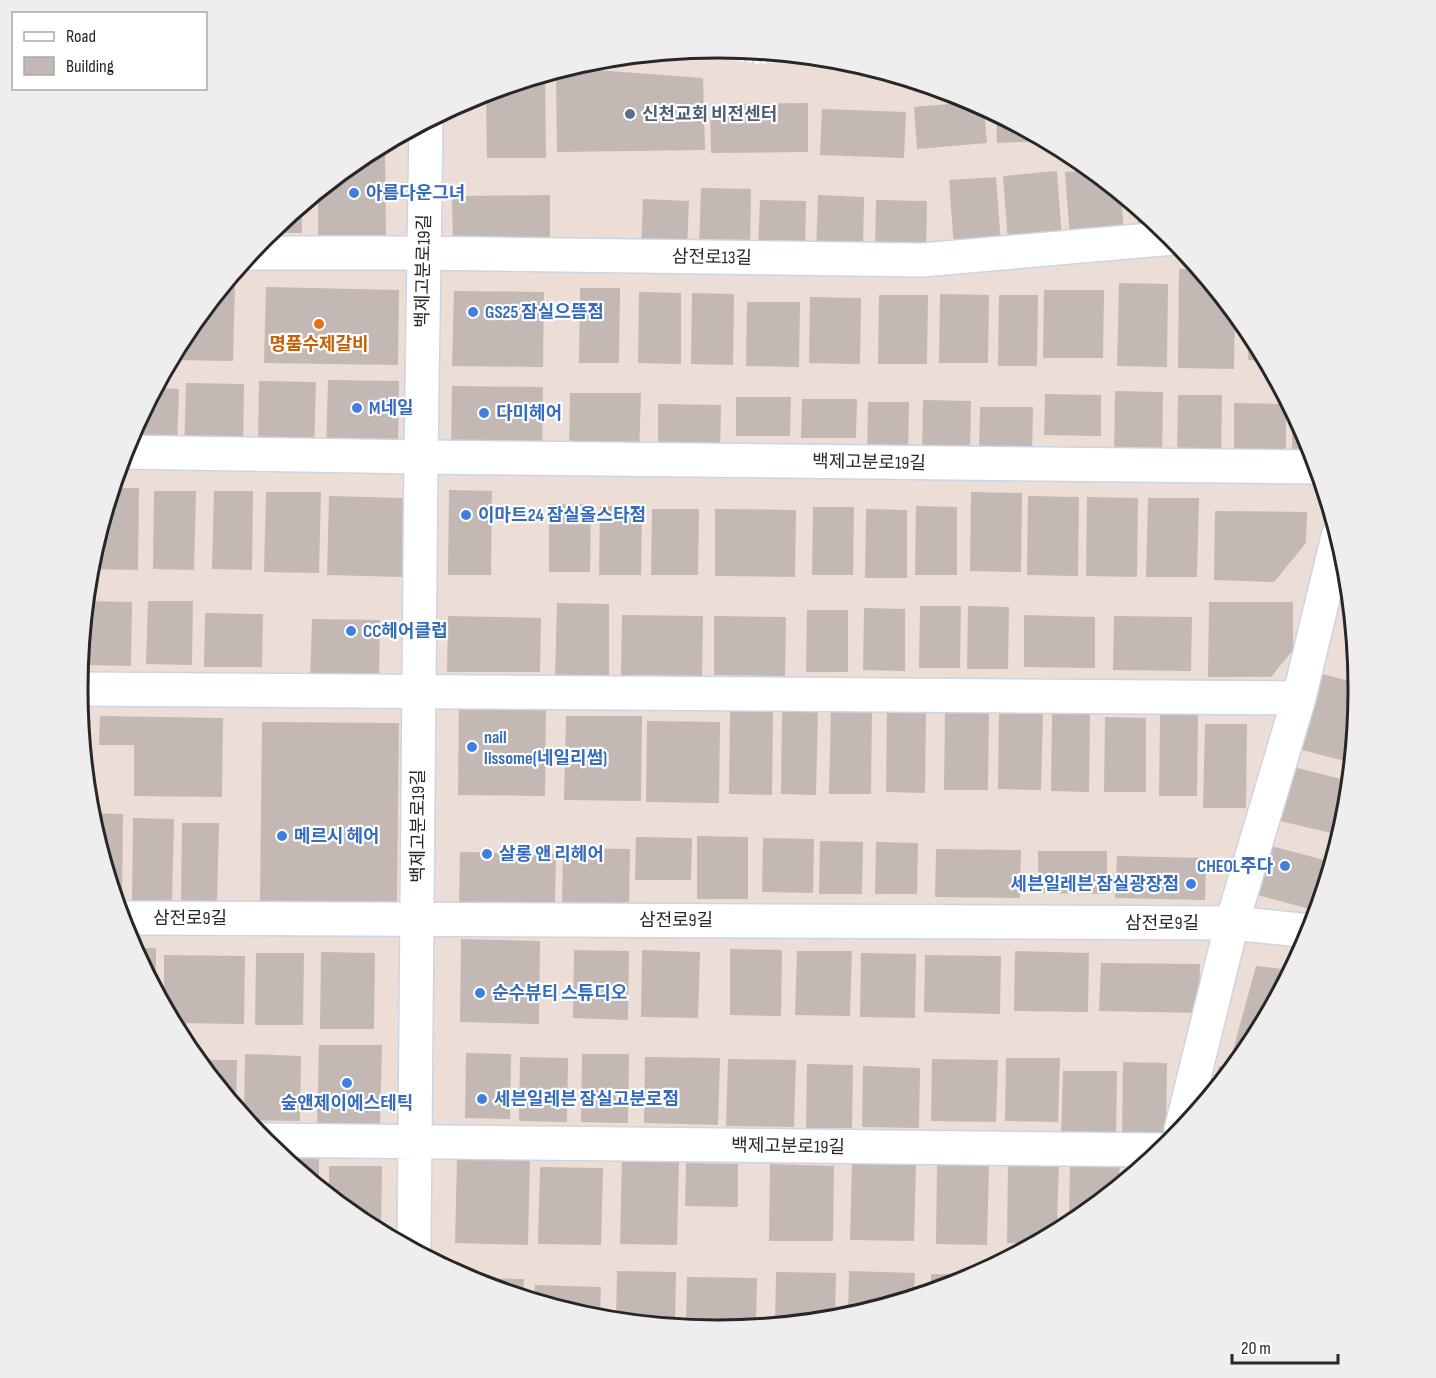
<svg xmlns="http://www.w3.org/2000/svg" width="1436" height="1378" font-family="'Sofia Sans Condensed','Noto Sans KR',sans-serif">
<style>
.building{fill:#c3b8b3}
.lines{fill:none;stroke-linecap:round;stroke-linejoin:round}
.minor-casing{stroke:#cbd5e3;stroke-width:36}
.path{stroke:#fff;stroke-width:4;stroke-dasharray:4.5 3;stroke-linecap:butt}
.minor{stroke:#fff;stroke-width:33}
.service-dot{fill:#5c6f8a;stroke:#fff;stroke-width:2}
.shop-dot{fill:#3f7fe0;stroke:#fff;stroke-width:2}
.food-dot{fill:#e8710a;stroke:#fff;stroke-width:2}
.labels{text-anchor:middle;stroke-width:4.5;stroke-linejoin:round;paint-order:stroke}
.service-label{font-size:18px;font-weight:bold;fill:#4e5e75;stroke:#fff;text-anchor:start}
.shop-label{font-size:18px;font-weight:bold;fill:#366cbe;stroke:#fff;text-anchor:start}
.street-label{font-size:18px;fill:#272727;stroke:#fff}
.food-label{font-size:18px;font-weight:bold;fill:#c56008;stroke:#fff}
.rim{fill:none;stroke:#272727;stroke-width:3}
</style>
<rect width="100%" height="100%" fill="#ecded6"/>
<path class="building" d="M569,68L703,78L705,150L557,152L556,72Z
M545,75L546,158H487L486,93Z
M973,102L984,108L987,143L917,149L914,107Z
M808,103V152L711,153L710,104Z
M822,109L906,112L904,158L820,155Z
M996,114L1046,141L997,143Z
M368,153H385L386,236L318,237V192L362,156Z
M1091,170L1121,195L1124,235L1070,239L1065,172Z
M1057,171L1062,239L1008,243L1003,176Z
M996,177L1001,245L954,248L949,180Z
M701,188L751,189L750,250L699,249Z
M550,195V251L453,252L452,196Z
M818,195L864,197L863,253L816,252Z
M643,199L689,201L687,249L641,248Z
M760,200L806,201L805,251L758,249Z
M876,200L927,201L926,253L875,252Z
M302,205V233H268L278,225Z
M1136,207L1156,223L1138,225Z
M1179,269H1198L1235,314L1234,369L1178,368Z
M226,283L235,284L233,361L176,360V349L185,333Z
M1119,283L1168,284L1167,367L1117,366Z
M266,287L399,290L398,365L264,363Z
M580,288H620L619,363H579Z
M1044,290H1104L1103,358H1043Z
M454,291L544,292L543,367L452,366Z
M639,292L681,293V364L638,363Z
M692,293L734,294L733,365L691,364Z
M940,294L989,295L988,363H939Z
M879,295H928L927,364H878Z
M999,295H1038L1037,366H998Z
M810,297L861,298L860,364L809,363Z
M747,302H800L799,367L746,366Z
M1249,330L1251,333L1266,361L1248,360Z
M328,380L399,381L398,454L326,452Z
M259,381L316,382L314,449L258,448Z
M186,383L244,384L243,452L184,451Z
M452,386L543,387L542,455L451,454Z
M155,388L179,389L177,451L126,443Z
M1115,391L1163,392L1162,460L1114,459Z
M570,393H641L639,455L569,454Z
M1045,394L1101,395V436L1044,435Z
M1178,395H1222L1221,458L1177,457Z
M736,397H791L790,436H736Z
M802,399H857L856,438H801Z
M923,400L971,401L970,456H922Z
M868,402H909L908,455H867Z
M1234,403L1286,404V457H1234Z
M658,404L721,405L720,456L658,455Z
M980,407H1033L1032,457H979Z
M1292,410L1310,444L1314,457H1292Z
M112,488H139L138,570L89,569V564Z
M449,490L492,491L491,575H448Z
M154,491H196L194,570L153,569Z
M214,491H253L252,570L212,569Z
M266,492H321L319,573L264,572Z
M971,492L1022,493L1021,572L970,571Z
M329,496L403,498L402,577L327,575Z
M1028,496L1079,497L1078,576L1027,575Z
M1087,497L1138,498L1137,577L1086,576Z
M1148,498H1199L1197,577H1146Z
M549,504H591L590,572H549Z
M600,506H642L641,575H599Z
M916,506L957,507V575H915Z
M813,507H854L853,575H812Z
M652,509H699L698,575H651Z
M715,509L796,510L795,577L715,576Z
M866,509L907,510V578H865Z
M1215,511L1307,512L1306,543L1274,582L1214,580Z
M86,601L132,602L131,666L81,665V644Z
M148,601H193L192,665L146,664Z
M1209,602H1293V650L1271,677H1208Z
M557,603L609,604V677H555Z
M920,606H961L960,668H919Z
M968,606L1009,607L1008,669H967Z
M864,608L905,609V671L863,670Z
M807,610H848V672H806Z
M205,613L263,614L262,667H204Z
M622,615L703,616L702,676L621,675Z
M1024,615L1095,617V668L1024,667Z
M448,616L541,618L540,672H447Z
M714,616L786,617L785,676L714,675Z
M1114,616L1192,617L1191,671L1113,670Z
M312,619L380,620L379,684L310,683Z
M1318,673L1358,683L1359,689L1353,747L1349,762L1298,749Z
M459,702L546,703L545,796L458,795Z
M831,708L872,709L871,794H829Z
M782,709L818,710L816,795L781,794Z
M887,709L926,710L925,793L886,792Z
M730,710L773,711L772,795L729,794Z
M999,710L1043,711L1041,790L998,789Z
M945,712H989L988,790H944Z
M1052,713H1090L1089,792L1051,791Z
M1160,714L1198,715L1197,796H1159Z
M100,716L223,718L222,797L134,796V745H99Z
M566,716H642L641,801L564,800Z
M1105,717L1146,718V792H1104Z
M647,721L720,722L719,803L646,802Z
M262,722L399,723L397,903L260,902Z
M1205,724H1247L1246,808H1203Z
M1290,766L1349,781L1335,834L1276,820Z
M89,813L123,814L122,901H116Z
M133,818L174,819L172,903L132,902Z
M182,823H219L217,905L181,904Z
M697,836L748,837V899H697Z
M636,837L692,838L691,880H635Z
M763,838L814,839L813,893L762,892Z
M820,841L863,842L862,894H819Z
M876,842L918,843L917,894H875Z
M1263,844L1332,862L1317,911L1250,893Z
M563,848L630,849L629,903L562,902Z
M936,849L1021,850L1020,898L935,897Z
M1038,851H1107V894L1038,893Z
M460,852L556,854L555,904L459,903Z
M1117,856L1206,858L1205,900L1115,898Z
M461,939L540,941L539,1024L460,1022Z
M133,948H156V990Z
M730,949L782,950L781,1016L730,1015Z
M574,950L629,951L628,1020L573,1018Z
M642,950L700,952L698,1018L641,1017Z
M797,951H852L850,1016L795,1015Z
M1015,951L1089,953L1088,1012L1014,1011Z
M321,952L375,953L374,1029H320Z
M256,953H304L303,1025H255Z
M861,953L916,954L915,1018L860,1017Z
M164,955L245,956L244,1024L173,1023L164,1005Z
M925,955L1001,956L1000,1014L924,1012Z
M1101,963L1200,964L1199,1013L1099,1011Z
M1256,966L1291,970L1251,1045L1245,1053L1233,1050Z
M319,1045H382L380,1126L317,1125Z
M466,1053L511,1054L510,1119L465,1118Z
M245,1054L301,1056L300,1121L246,1120L244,1117Z
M582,1054H629L628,1123L581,1122Z
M520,1057L568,1058L567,1122L519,1121Z
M645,1057L720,1058L718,1125L644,1123Z
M1006,1058H1060L1058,1122L1005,1121Z
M728,1059L796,1060L794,1127L726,1126Z
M932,1059L998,1060L996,1122L931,1121Z
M197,1060H237L236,1107Z
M1123,1062L1167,1063L1166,1136L1122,1135Z
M807,1064L853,1065L852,1128H806Z
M863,1066L920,1068L919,1128L862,1127Z
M1219,1066L1232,1068L1213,1091Z
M1063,1071H1117L1116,1137L1061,1136Z
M622,1156L679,1157L677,1245L620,1244Z
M284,1158L319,1159V1187Z
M457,1158L530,1159L528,1245L455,1243Z
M1008,1158L1059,1159L1057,1231L1033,1244L1007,1243Z
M1070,1159H1120L1119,1185L1069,1225Z
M937,1160L989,1161L987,1245L936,1244Z
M852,1161L916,1162L914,1241L850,1240Z
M686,1163L738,1164V1207L685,1206Z
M770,1164L834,1166L833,1241H769Z
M329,1166H382L381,1232L362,1222L329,1195Z
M540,1167L603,1168L601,1245L538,1244Z
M617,1271L676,1272L675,1326L616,1320Z
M849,1271L915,1273L914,1296L848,1316Z
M776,1272L836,1273L835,1319L775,1324Z
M931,1274L976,1275L963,1281L931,1291Z
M687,1277L757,1278L756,1326L718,1330L686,1327Z
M467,1278L524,1279L523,1297L472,1281Z
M535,1285L601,1287L600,1318H593L534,1300Z"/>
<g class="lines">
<g class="minor-casing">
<path id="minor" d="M251,253H423L922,260L1173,238
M123,452L421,457L1317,467
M77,689L1299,698
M121,918L1232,923L1311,931
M1181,1130L1232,923L1299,698L1338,536
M263,1140L1161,1150
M414,1250L421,457L426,122"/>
</g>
<path class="path" d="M688,51L759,62L806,57"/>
<use href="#minor" class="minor"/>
</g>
<circle class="service-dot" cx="630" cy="114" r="6"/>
<g class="shop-dot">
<circle cx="354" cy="193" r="6"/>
<circle cx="473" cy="312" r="6"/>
<circle cx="357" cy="408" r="6"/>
<circle cx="484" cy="413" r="6"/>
<circle cx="466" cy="515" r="6"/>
<circle cx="351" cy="631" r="6"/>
<circle cx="472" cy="747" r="6"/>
<circle cx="282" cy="836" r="6"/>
<circle cx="487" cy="854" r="6"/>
<circle cx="1285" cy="866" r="6"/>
<circle cx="1191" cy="884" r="6"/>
<circle cx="480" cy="993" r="6"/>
<circle cx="347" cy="1083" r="6"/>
<circle cx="482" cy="1099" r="6"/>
</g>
<circle class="food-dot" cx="319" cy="324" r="6"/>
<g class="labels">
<g class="service-label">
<text x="642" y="120">신천교회 비전센터</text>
</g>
<g class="shop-label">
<text x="366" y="199">아름다운그녀</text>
<text x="485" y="318">GS25 잠실으뜸점</text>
<text x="369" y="414">M네일</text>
<text x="496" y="419">다미헤어</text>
<text x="478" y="521">이마트24 잠실올스타점</text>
<text x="363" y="637">CC헤어클럽</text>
<text x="484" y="743">nail<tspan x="484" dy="21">lissome(네일리썸)</tspan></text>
<text x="294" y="842">메르시 헤어</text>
<text x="499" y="860">살롱 앤 리헤어</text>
<text x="1273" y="872" text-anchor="end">CHEOL주다</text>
<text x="1179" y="890" text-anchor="end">세븐일레븐 잠실광장점</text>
<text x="492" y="999">순수뷰티 스튜디오</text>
<text x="494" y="1105">세븐일레븐 잠실고분로점</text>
<text x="347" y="1109" text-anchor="middle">숲앤제이에스테틱</text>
</g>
<g class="street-label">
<text transform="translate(712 257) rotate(1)" y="6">삼전로13길</text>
<text transform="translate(423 271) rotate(-89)" y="6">백제고분로19길</text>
<text transform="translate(869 462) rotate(1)" y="6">백제고분로19길</text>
<text transform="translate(418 826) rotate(-90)" y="6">백제고분로19길</text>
<text x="190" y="924">삼전로9길</text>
<text x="676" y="926">삼전로9길</text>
<text x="1162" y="929">삼전로9길</text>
<text transform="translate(788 1146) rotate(1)" y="6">백제고분로19길</text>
</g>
<g class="food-label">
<text x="319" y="350">명품수제갈비</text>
</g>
</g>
<path d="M0 0H1436V1378H0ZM718 58H718A630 630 0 0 1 1348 688V690A630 630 0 0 1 718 1320H718A630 630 0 0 1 88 690V688A630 630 0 0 1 718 58Z" fill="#eee" fill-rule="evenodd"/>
<path class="rim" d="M718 58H718A630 630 0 0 1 1348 688V690A630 630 0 0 1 718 1320H718A630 630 0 0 1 88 690V688A630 630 0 0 1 718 58Z"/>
<rect x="12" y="12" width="195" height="78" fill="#ffffff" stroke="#a9a9a9" stroke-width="1.5"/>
<rect x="24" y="32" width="30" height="9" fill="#ffffff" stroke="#a9a9a9" stroke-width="1.5"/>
<text x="66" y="42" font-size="18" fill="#272727">Road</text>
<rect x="24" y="57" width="30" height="18" fill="#c3b8b3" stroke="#a9a9a9" stroke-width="1.5"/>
<text x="66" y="72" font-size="18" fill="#272727">Building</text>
<path d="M1232 1354v9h106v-9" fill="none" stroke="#272727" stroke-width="3"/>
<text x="1241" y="1354" font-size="18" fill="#272727" stroke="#ffffff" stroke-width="4.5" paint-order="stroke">20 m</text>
</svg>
